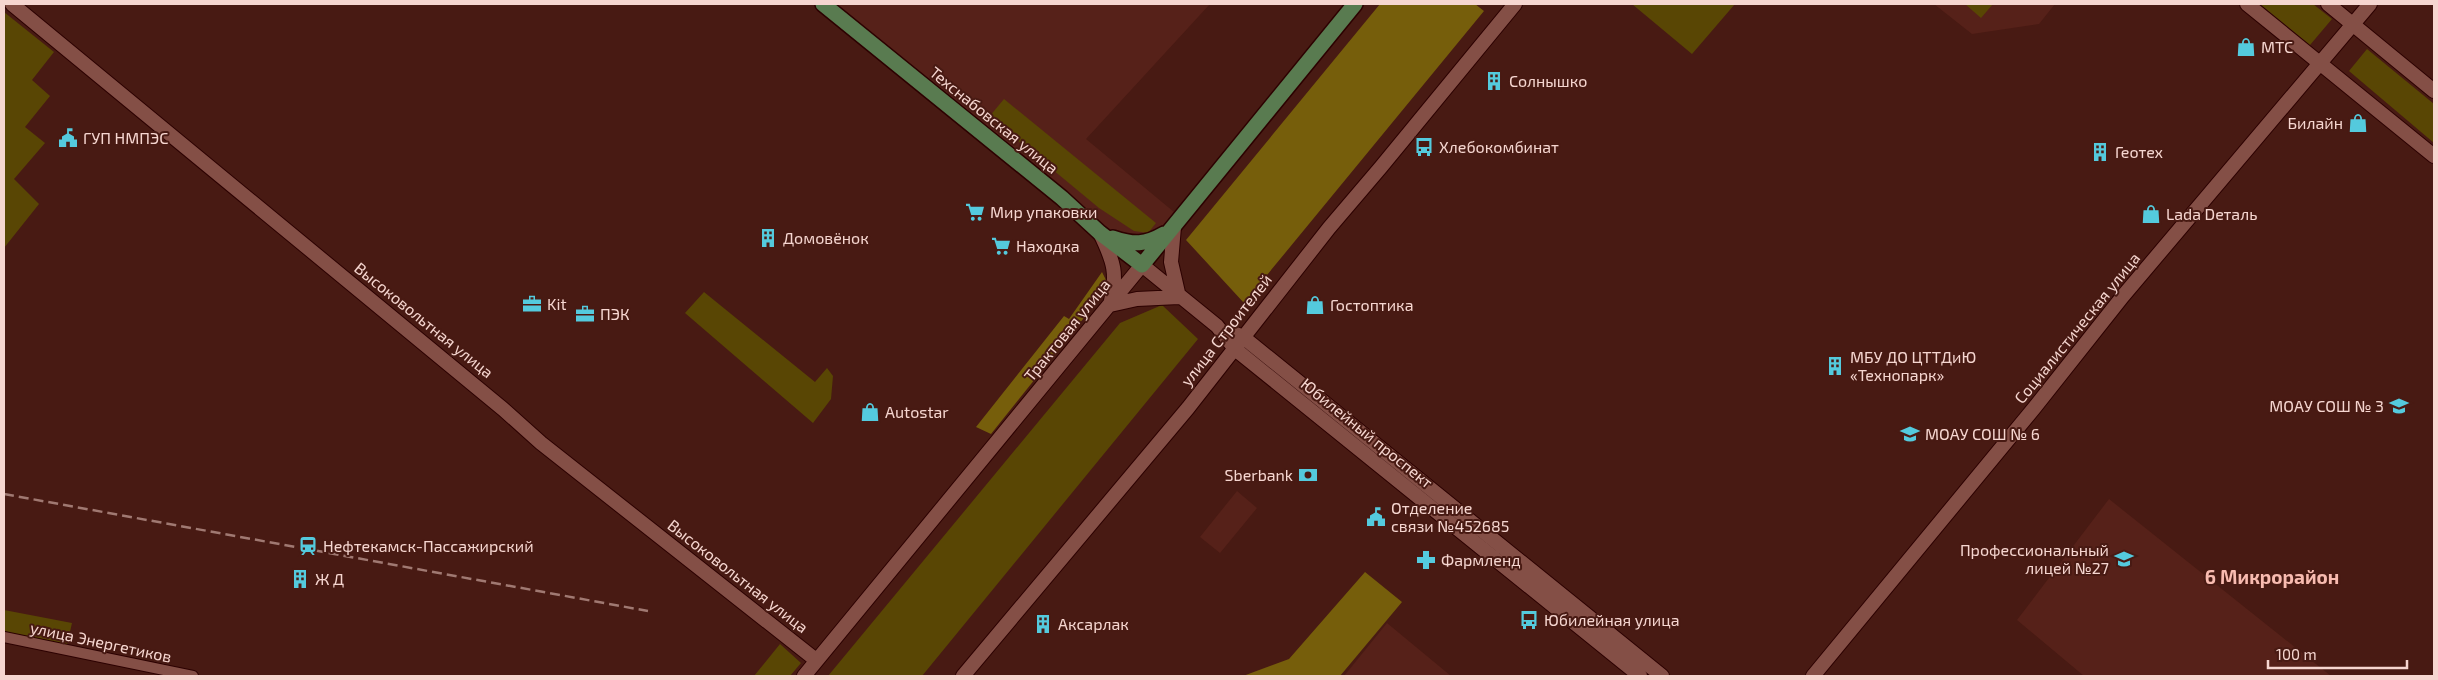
<svg xmlns="http://www.w3.org/2000/svg" width="2438" height="680" font-family="'Exo 2',sans-serif">
<style>
.built{fill:#562119}
.green{fill:#594604}
.forest{fill:#765e0b}
.lines{fill:none;stroke-linecap:round;stroke-linejoin:round}
.street-casing{stroke:#2c0100;stroke-width:12}
.secondary-casing{stroke:#2c0100;stroke-width:16}
.primary-casing{stroke:#2c0100;stroke-width:18}
.street{stroke:#844f46;stroke-width:10}
.secondary{stroke:#844f46;stroke-width:14}
.primary{stroke:#597b50;stroke-width:15}
.rail{stroke:#a07972;stroke-width:2.5;stroke-dasharray:10 5;stroke-linecap:butt}
.labels{text-anchor:middle;stroke-width:4;stroke-linejoin:round;paint-order:stroke}
.poi-label{font-size:16px;fill:#f6d6d0;stroke:#481a13;text-anchor:start}
.street-label{font-size:16px;fill:#f6d6d0;stroke:#481a13}
.quarter-label{font-size:19px;font-weight:bold;fill:#f8bbb0;stroke:#481a13}
</style>
<rect width="100%" height="100%" fill="#481a13"/>
<path class="built" d="M833,4H1210L1086,139L1174,212L1159,233L1150,239L1113,232Z
M1934,4H2055L2039,24L1972,34Z
M1237,491L1257,508L1220,553L1200,537Z
M2109,499L2331,676H2084L2017,620Z
M1387,623L1451,676H1344Z"/>
<path class="green" d="M1632,4H1735L1692,54Z
M1965,4H1993L1981,18Z
M2260,4H2313L2332,19L2310,45Z
M4,12L54,52L32,80L50,96L25,127L45,143L14,179L39,204L4,248Z
M2367,49L2434,104V143L2349,71Z
M1004,99L1156,223L1148,233L1134,231L1099,208L989,117Z
M704,292L815,382L827,368L833,376L831,399L813,423L685,313Z
M1162,305L1198,339L922,676H828L1120,323Z
M4,610L72,623L67,645L4,634Z
M780,644L801,663L790,676H754Z"/>
<path class="forest" d="M1380,4H1475L1484,11L1244,303L1186,240Z
M1102,272L1108,284L1099,299L991,434L976,427L1064,316L1069,319Z
M1365,572L1402,602L1340,676H1243L1289,659Z"/>
<g class="lines">
<g class="street-casing">
<path id="street" d="M4,637L193,676"/>
</g>
<g class="secondary-casing">
<path id="secondary" d="M12,4L503,409L541,443L816,660
M2247,4L2434,156
M2328,4L2434,91
M1174,227L1171,262L1179,297
M1100,233C1114,262 1118,274 1110,305L1137,299L1179,297
M1236,334L1243,337L1662,676
M804,676L1142,265L1217,326L1235,349L1640,676
M963,676L1188,408L1329,228L1381,167L1515,4
M1813,676L2035,407L2123,296L2370,4"/>
</g>
<g class="primary-casing">
<path id="primary" d="M823,4L1062,198L1100,233L1142,265L1355,4
M1113,238C1134,245 1145,245 1164,234"/>
</g>
<use href="#street" class="street"/>
<use href="#secondary" class="secondary"/>
<use href="#primary" class="primary"/>
<path class="rail" d="M4,494L648,611"/>
</g>
<defs>
<g id="shop-bare" transform="scale(1.5)"><path d="M-5-2.5h2.3a2.7 3.5 0 0 1 5.4 0H5L5.5 6h-11ZM-1.5-2.5h3a1.5 2.3 0 0 0-3 0Z" fill="#54cadd" stroke="#481a13" stroke-width="2.5" paint-order="stroke"/></g>
<g id="building-bare" transform="scale(1.5)"><path d="M-4-6H4V6H1V3H-1V6H-4ZM-2.5-4.3h1.7v1.8h-1.7ZM.8-4.3h1.7v1.8H.8ZM-2.5-1h1.7V.8h-1.7ZM.8-1h1.7V.8H.8Z" fill="#54cadd" stroke="#481a13" stroke-width="2.5" paint-order="stroke"/></g>
<g id="civic-bare" transform="scale(1.5)"><path d="M-.6-6.5H3V-4.5H.6V-3L4-1V1h2V6H-6V1h2V-1L-.6-3ZM-1.2 2.5V6h2.4V2.5Z" fill="#54cadd" stroke="#481a13" stroke-width="2.5" paint-order="stroke"/></g>
<g id="bus-bare" transform="scale(1.5)"><path d="M-5-6H5V4H4V6H2V4H-2V6H-4V4H-5ZM-3.5-4V0h7V-4ZM-3.5 1.2v1.5H-2V1.2ZM2 1.2v1.5H3.5V1.2Z" fill="#54cadd" stroke="#481a13" stroke-width="2.5" paint-order="stroke"/></g>
<g id="supermarket-bare" transform="scale(1.5)"><path d="M-6-5.5h2.5l.6 2H6L4.5 2H-2.5L-4.4-4H-6ZM-1.5 3.2a1.3 1.3 0 1 0 .1 0ZM3 3.2a1.3 1.3 0 1 0 .1 0Z" fill="#54cadd" stroke="#481a13" stroke-width="2.5" paint-order="stroke"/></g>
<g id="office-bare" transform="scale(1.5)"><path d="M-6-3h4V-5.5h4V-3h4V5H-6ZM-1-4.5V-3h2v-1.5ZM-6 0V1H6V0Z" fill="#54cadd" stroke="#481a13" stroke-width="2.5" paint-order="stroke"/></g>
<g id="school-bare" transform="scale(1.5)"><path d="M0-5L7-2L0 1L-7-2ZM-4 1L0 2.5L4 1V4Q0 6-4 4Z" fill="#54cadd" stroke="#481a13" stroke-width="2.5" paint-order="stroke"/></g>
<g id="bank-bare" transform="scale(1.5)"><path d="M-6-4H6V4H-6ZM0-2.3a2.3 2.3 0 1 0 0 4.6a2.3 2.3 0 1 0 0-4.6Z" fill="#54cadd" stroke="#481a13" stroke-width="2.5" paint-order="stroke"/></g>
<g id="station-bare" transform="scale(1.5)"><path d="M-3-6H3Q5-6 5-4V2Q5 4 3 4L4.5 6H3L1.5 4h-3L-3 6H-4.5L-3 4Q-5 4-5 2V-4Q-5-6-3-6ZM-3.5-4v3h7v-3ZM-3.5 1v1.5H-2V1ZM2 1v1.5H3.5V1Z" fill="#54cadd" stroke="#481a13" stroke-width="2.5" paint-order="stroke"/></g>
<g id="university-bare" transform="scale(1.5)"><path d="M0-5L7-2L0 1L-7-2ZM-4 1L0 2.5L4 1V4Q0 6-4 4Z" fill="#54cadd" stroke="#481a13" stroke-width="2.5" paint-order="stroke"/></g>
<g id="pharmacy-bare" transform="scale(1.5)"><path d="M-2-6h4v4h4v4h-4v4h-4v-4h-4v-4h4Z" fill="#54cadd" stroke="#481a13" stroke-width="2.5" paint-order="stroke"/></g>
</defs>
<g fill-rule="evenodd">
<use href="#shop-bare" x="2246" y="47"/>
<use href="#building-bare" x="1494" y="81"/>
<use href="#shop-bare" x="2358" y="123"/>
<use href="#civic-bare" x="68" y="138"/>
<use href="#bus-bare" x="1424" y="147"/>
<use href="#building-bare" x="2100" y="152"/>
<use href="#supermarket-bare" x="975" y="212"/>
<use href="#shop-bare" x="2151" y="214"/>
<use href="#building-bare" x="768" y="238"/>
<use href="#supermarket-bare" x="1001" y="246"/>
<use href="#office-bare" x="532" y="304"/>
<use href="#shop-bare" x="1315" y="305"/>
<use href="#office-bare" x="585" y="314"/>
<use href="#building-bare" x="1835" y="366"/>
<use href="#school-bare" x="2399" y="406"/>
<use href="#shop-bare" x="870" y="412"/>
<use href="#school-bare" x="1910" y="434"/>
<use href="#bank-bare" x="1308" y="475"/>
<use href="#civic-bare" x="1376" y="517"/>
<use href="#station-bare" x="308" y="546"/>
<use href="#university-bare" x="2124" y="559"/>
<use href="#pharmacy-bare" x="1426" y="560"/>
<use href="#building-bare" x="300" y="579"/>
<use href="#bus-bare" x="1529" y="620"/>
<use href="#building-bare" x="1043" y="624"/>
</g>
<g class="labels">
<g class="poi-label">
<text x="2261" y="53">МТС</text>
<text x="1509" y="87">Солнышко</text>
<text x="2343" y="129" text-anchor="end">Билайн</text>
<text x="83" y="144">ГУП НМПЭС</text>
<text x="1439" y="153">Хлебокомбинат</text>
<text x="2115" y="158">Геотех</text>
<text x="990" y="218">Мир упаковки</text>
<text x="2166" y="220">Lada Dеталь</text>
<text x="783" y="244">Домовёнок</text>
<text x="1016" y="252">Находка</text>
<text x="547" y="310">Kit</text>
<text x="1330" y="311">Гостоптика</text>
<text x="600" y="320">ПЭК</text>
<text x="1850" y="363">МБУ ДО ЦТТДиЮ<tspan x="1850" dy="18">«Технопарк»</tspan></text>
<text x="2384" y="412" text-anchor="end">МОАУ СОШ № 3</text>
<text x="885" y="418">Autostar</text>
<text x="1925" y="440">МОАУ СОШ № 6</text>
<text x="1293" y="481" text-anchor="end">Sberbank</text>
<text x="1391" y="514">Отделение<tspan x="1391" dy="18">связи №452685</tspan></text>
<text x="323" y="552">Нефтекамск-Пассажирский</text>
<text x="2109" y="556" text-anchor="end">Профессиональный<tspan x="2109" dy="18">лицей №27</tspan></text>
<text x="1441" y="566">Фармленд</text>
<text x="315" y="585">Ж Д</text>
<text x="1544" y="626">Юбилейная улица</text>
<text x="1058" y="630">Аксарлак</text>
</g>
<g class="street-label">
<text transform="translate(994 120) rotate(39)" y="6">Техснабовская улица</text>
<text transform="translate(424 320) rotate(39)" y="6">Высоковольтная улица</text>
<text transform="translate(2077 328) rotate(-51)" y="6">Социалистическая улица</text>
<text transform="translate(1067 330) rotate(-51)" y="6">Трактовая улица</text>
<text transform="translate(1226 330) rotate(-52)" y="6">улица Строителей</text>
<text transform="translate(1367 433) rotate(39)" y="6">Юбилейный проспект</text>
<text transform="translate(738 576) rotate(38)" y="6">Высоковольтная улица</text>
<text transform="translate(101 642) rotate(12)" y="6">улица Энергетиков</text>
</g>
<g class="quarter-label">
<text x="2272" y="584">6 Микрорайон</text>
</g>
</g>
<rect width="2438" height="680" fill="none" stroke="#f6d6d0" stroke-width="10"/>
<path d="M2268 660v8h139v-8" fill="none" stroke="#f6d6d0" stroke-width="2.5"/>
<text x="2276" y="660" font-size="15" fill="#f6d6d0" stroke="#481a13" stroke-width="4" paint-order="stroke">100 m</text>
</svg>
